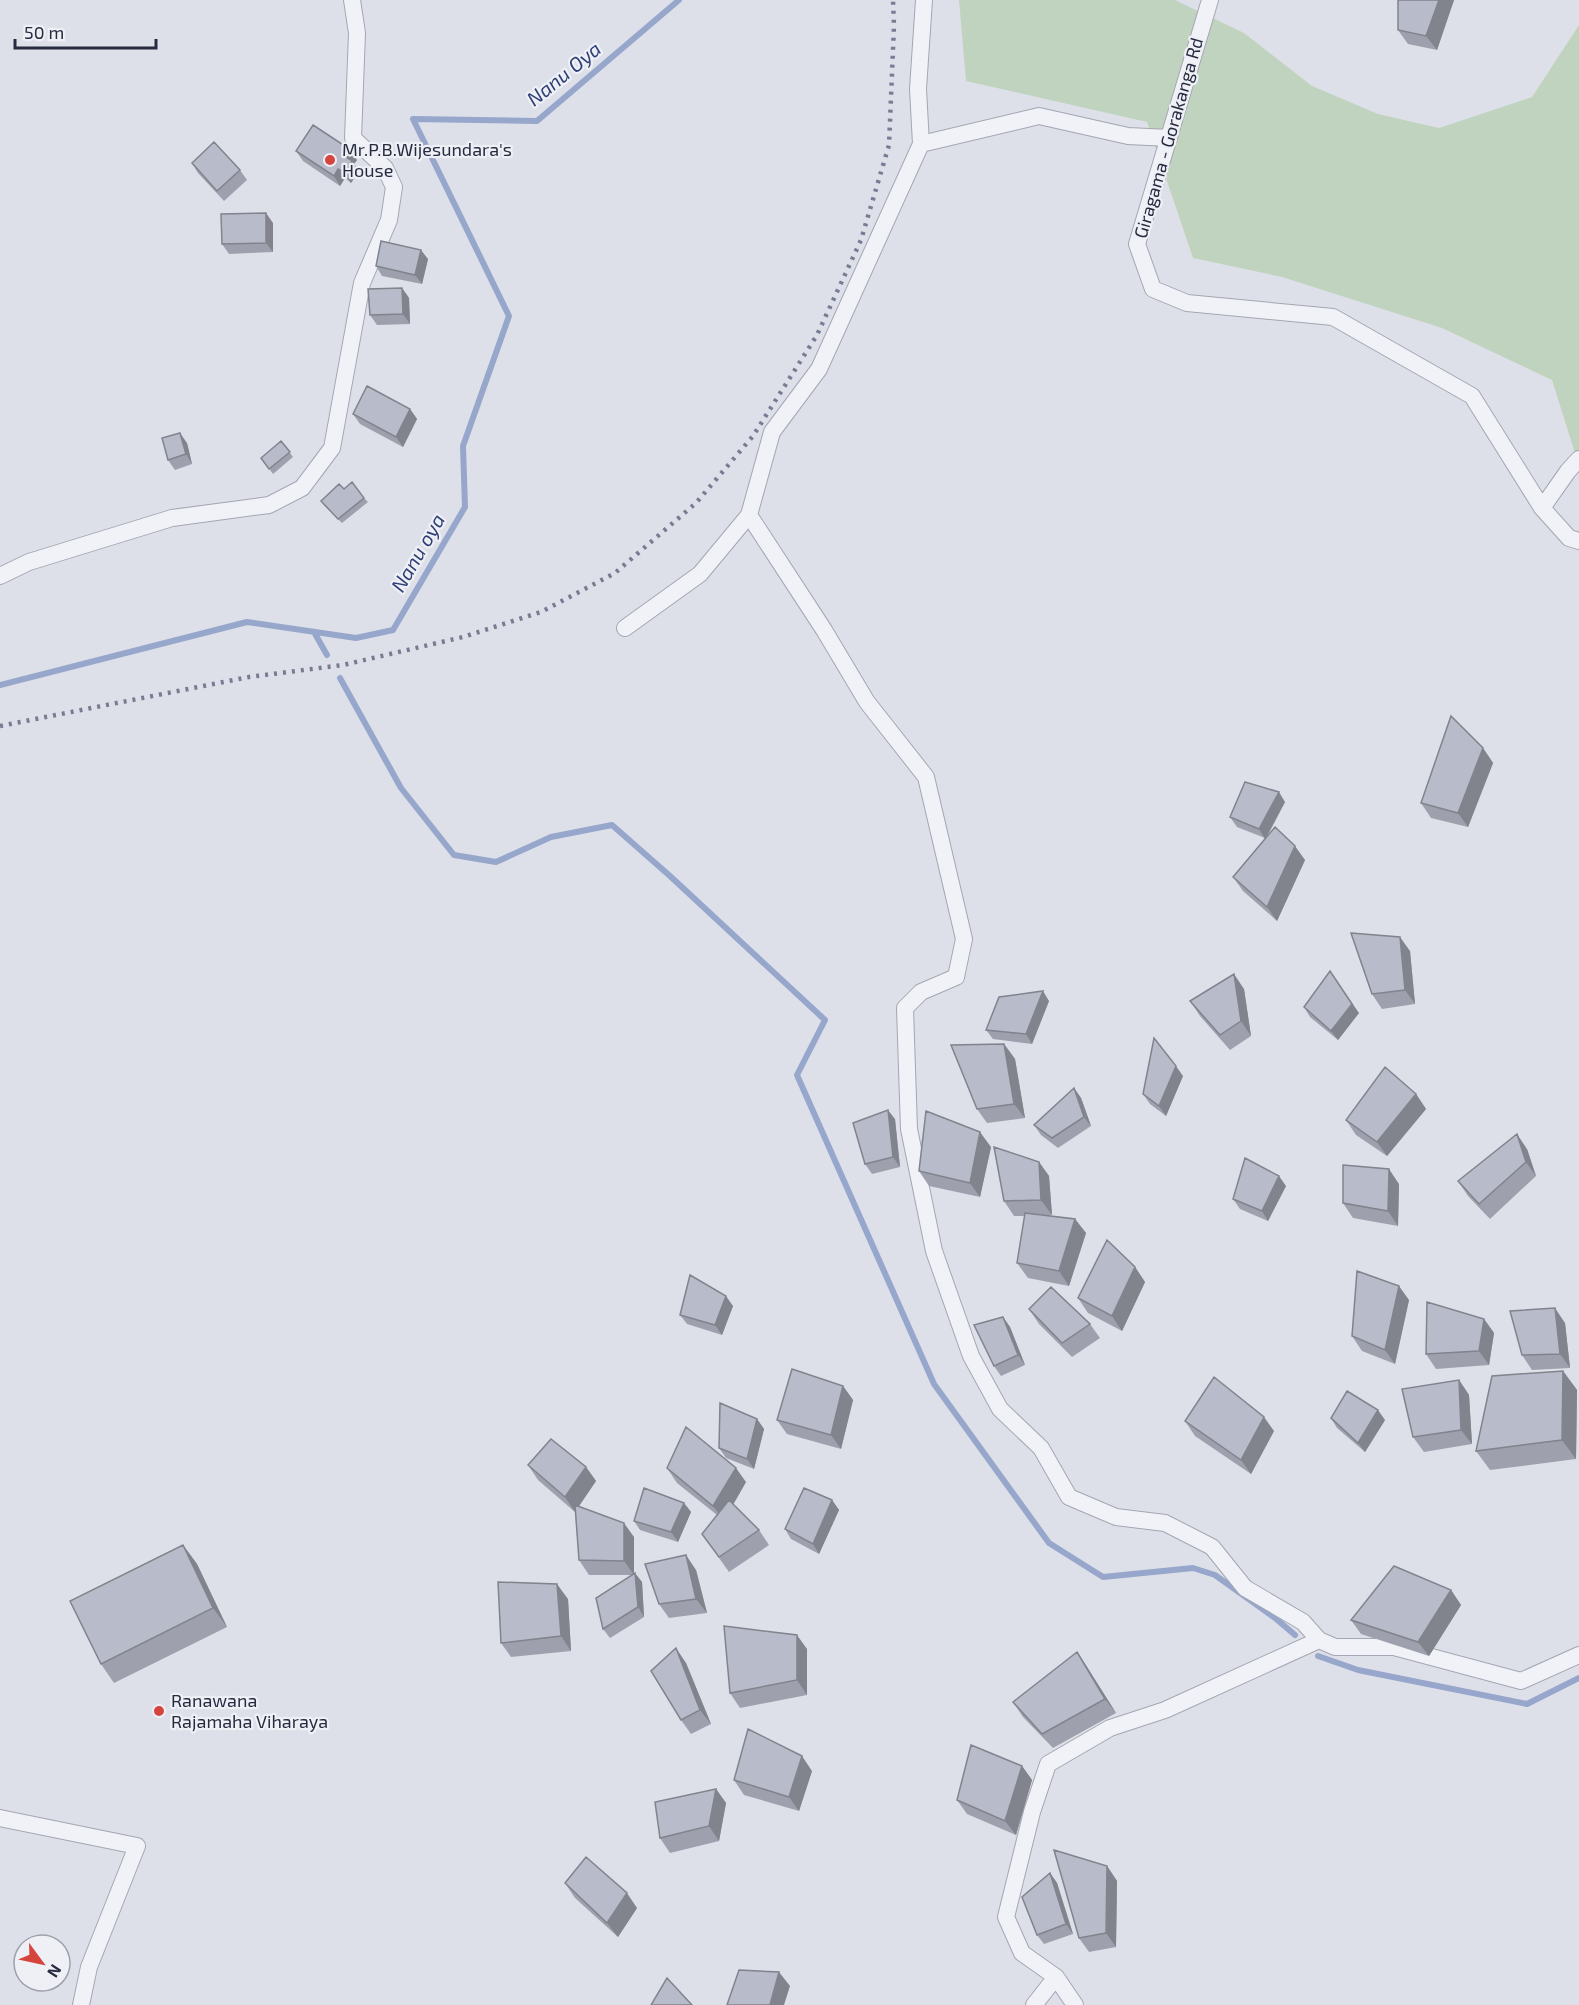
<svg xmlns="http://www.w3.org/2000/svg" width="1579" height="2005" font-family="'Exo 2',sans-serif">
<style>
.green{fill:#c0d3bf}
.lines{fill:none;stroke-linecap:round;stroke-linejoin:round}
.stream{stroke:#97a6cb;stroke-width:6}
.street-casing{stroke:#a3a6b3;stroke-width:18}
.street{stroke:#f1f2f7;stroke-width:16}
.rail{stroke:#777c93;stroke-width:4.5;stroke-dasharray:3 6;stroke-linecap:butt}
.wall{fill:#9ea1ad}
.shaded-wall{fill:#81838d}
.building{fill:#b8bbc9;stroke:#81838d;stroke-width:1.5}
.poi-dot{fill:#d5453d;stroke:#eef0f6;stroke-width:2}
.labels{text-anchor:middle;stroke-width:4.5;stroke-linejoin:round;paint-order:stroke}
.street-label{font-size:18px;fill:#272b40;stroke:#eef0f6}
.poi-label{font-size:18px;fill:#272b40;stroke:#eef0f6;text-anchor:start}
.water-label{font-size:20px;font-style:italic;fill:#2f4076;stroke:#eef0f6}
</style>
<rect width="100%" height="100%" fill="#dee0e9"/>
<path class="green" d="M959,0H1175L1244,33L1312,86L1378,114L1439,128L1532,97L1579,25V466L1552,380L1442,328L1282,277L1193,258L1147,122L966,81Z"/>
<g class="lines">
<path class="stream" d="M314,632L327,655
M340,678L401,788L454,855L496,862L551,837L612,825L670,876L825,1020L797,1075L934,1384L1049,1543L1103,1577L1193,1568L1215,1575L1275,1618L1295,1635
M0,685L247,622L356,638L393,630L465,507L463,446L509,316L413,119L537,121L679,0
M1318,1656L1358,1670L1527,1704L1579,1678"/>
<g class="street-casing">
<path id="street" d="M924,0L918,89L921,144L819,369L772,432L749,515L824,630L867,702L926,777L964,939L956,977L921,992L905,1008L909,1129L934,1251L971,1356L1000,1409L1041,1448L1069,1497L1116,1517L1165,1523L1212,1547L1245,1588L1303,1622L1319,1640L1335,1647H1394L1521,1681L1579,1655
M1210,0L1137,244L1153,289L1187,303L1333,317L1472,396L1542,508L1569,538L1579,541
M921,144L1039,116L1128,136L1169,138
M1542,508L1568,471L1579,459
M0,576L29,562L172,518L269,505L302,488L332,448L362,283L389,220L394,187L385,168L353,138L357,33L352,0
M625,628L700,574L749,515
M0,1818L137,1846L89,1967L81,2005
M1034,2005L1056,1977
M1075,2005L1056,1977L1022,1953L1006,1917L1032,1812L1048,1764L1110,1728L1165,1710L1319,1640"/>
</g>
<use href="#street" class="street"/>
<path class="rail" d="M0,726L249,677L343,665L463,637L541,612L615,573L696,503L753,436L817,335L861,240L889,145L894,26L893,0"/>
</g>
<path class="wall" d="M1454,0L1437,50L1408,44L1398,30Z
M296,151L357,160L354,164L359,171L351,183L345,178L340,186L303,161Z
M192,163L240,170L247,180L224,201L198,173Z
M273,223V252L229,254L222,244Z
M428,259L422,284L382,276L376,266Z
M402,288L409,298L410,324L377,325L370,315Z
M410,409L417,419L403,447L360,424L353,414Z
M281,441L293,457L273,474L261,458Z
M187,443L192,464L175,470L168,460Z
M344,489L364,498L368,502L342,523L324,505L321,501Z
M1483,748L1493,763L1468,827L1431,818L1421,803Z
M1285,802L1267,837L1305,860L1277,921L1243,891L1233,877L1265,838L1237,827L1230,817Z
M1410,951L1415,1004L1382,1009L1372,994Z
M1244,989L1251,1036L1230,1050L1200,1016L1190,1001Z
M1049,1001L1032,1044L993,1039L986,1030Z
M1304,1007L1359,1013L1338,1040L1310,1017Z
M1004,1044L1015,1059L1025,1118L987,1123L977,1109Z
M1183,1076L1166,1116L1150,1104L1143,1094Z
M1074,1088L1081,1098L1091,1126L1058,1148L1041,1135L1034,1125Z
M1416,1094L1426,1109L1387,1156L1356,1135L1346,1120Z
M895,1119L900,1167L872,1174L865,1164Z
M991,1147L980,1197L929,1186L919,1171Z
M1527,1149L1536,1176L1490,1219L1468,1196L1458,1181Z
M1039,1162L1049,1176L1052,1215H1045L1075,1219L1086,1233L1069,1286L1028,1278L1017,1263L1025,1216H1014L1004,1201Z
M1399,1184L1398,1226L1353,1218L1343,1203Z
M1286,1186L1268,1221L1240,1209L1233,1199Z
M1135,1267L1145,1282L1122,1331L1088,1313L1078,1298Z
M1409,1300L1395,1364L1362,1351L1352,1336Z
M733,1306L722,1335L687,1324L680,1315Z
M1029,1309L1090,1324L1100,1338L1072,1357L1039,1324Z
M1003,1317L1010,1327L1025,1365L1001,1376L994,1366Z
M1484,1319L1494,1333L1489,1365L1436,1369L1426,1354Z
M1565,1323L1570,1368L1532,1370L1522,1355Z
M1563,1371L1577,1390L1576,1459L1490,1470L1476,1451Z
M1459,1380L1469,1395L1472,1444L1424,1452L1413,1437Z
M843,1386L853,1400L841,1449L787,1434L777,1420Z
M1331,1418L1385,1420L1365,1452L1337,1428Z
M757,1419L764,1429L754,1469L726,1458L719,1448Z
M1185,1421L1274,1431L1251,1474L1195,1436Z
M528,1465L586,1467L596,1481L579,1506L634,1537V1573L642,1582L644,1617L610,1638L603,1629L632,1575H589L579,1560L575,1512L538,1480Z
M667,1468L746,1482L733,1505L759,1530L769,1545L729,1572L702,1534L717,1515L677,1483Z
M832,1500L839,1510L819,1554L791,1539L785,1529Z
M684,1503L691,1512L678,1542L640,1530L634,1521Z
M183,1545L197,1564L227,1627L114,1683L101,1664Z
M696,1570L707,1613L669,1618L659,1604Z
M1451,1590L1461,1605L1429,1656L1361,1634L1351,1620Z
M568,1599L571,1651L511,1657L501,1643Z
M807,1649V1695L740,1708L730,1693Z
M1077,1652L1087,1667L1116,1713L1053,1748L1023,1717L1013,1702Z
M686,1663L711,1724L691,1734L681,1720Z
M1022,1766L1032,1780L1016,1835L967,1814L957,1800Z
M812,1771L799,1811L744,1795L734,1780Z
M716,1789L726,1803L719,1841L670,1853L660,1838Z
M1107,1866L1117,1881L1116,1947L1089,1952L1079,1938Z
M1050,1873L1057,1883L1073,1934L1044,1944L1037,1935Z
M565,1883L637,1908L618,1937L575,1898Z"/>
<path class="shaded-wall" d="M1439,0H1454L1437,50L1426,36Z
M351,150L357,160L354,164L359,171L351,183L345,173L346,157Z
M338,169L345,178L340,186L334,176Z
M266,213L273,223V252L266,243Z
M421,250L428,259L422,284L415,275Z
M402,288L409,298L410,324L403,314Z
M410,409L417,419L403,447L396,437Z
M180,433L187,443L192,464L186,454Z
M1483,748L1493,763L1468,827L1458,813Z
M1279,792L1285,802L1265,839L1259,829Z
M1295,846L1305,860L1277,921L1267,907Z
M1400,937L1410,951L1415,1004L1405,990Z
M1330,971L1359,1013L1338,1040L1331,1031Z
M1234,974L1244,989L1251,1036L1241,1021Z
M1043,991L1049,1001L1032,1044L1026,1034Z
M1004,1044L1015,1059L1025,1118L1014,1104Z
M1176,1066L1183,1076L1166,1116L1159,1106Z
M1074,1088L1081,1098L1091,1126L1084,1117Z
M1416,1094L1426,1109L1387,1156L1377,1142Z
M888,1110L895,1119L900,1167L893,1157Z
M980,1132L991,1147L980,1197L970,1183Z
M1517,1134L1527,1149L1536,1176L1526,1162Z
M1039,1162L1049,1176L1052,1215L1041,1200Z
M1389,1169L1399,1184L1398,1226L1388,1211Z
M1279,1176L1286,1186L1268,1221L1262,1211Z
M1075,1219L1086,1233L1069,1286L1059,1271Z
M1135,1267L1145,1282L1122,1331L1112,1316Z
M1399,1286L1409,1300L1395,1364L1385,1350Z
M726,1296L733,1306L722,1335L715,1325Z
M1555,1308L1565,1323L1570,1368L1560,1354Z
M1003,1317L1010,1327L1025,1365L1018,1355Z
M1484,1319L1494,1333L1489,1365L1479,1351Z
M1563,1371L1577,1390L1576,1459L1562,1440Z
M1459,1380L1469,1395L1472,1444L1461,1430Z
M843,1386L853,1400L841,1449L831,1435Z
M1378,1410L1385,1420L1365,1452L1358,1443Z
M1264,1417L1274,1431L1251,1474L1241,1460Z
M757,1419L764,1429L754,1469L747,1459Z
M586,1467L596,1481L575,1512L565,1497Z
M736,1468L746,1482L724,1520L713,1506Z
M832,1500L839,1510L819,1554L813,1544Z
M684,1503L691,1512L678,1542L671,1532Z
M624,1523L634,1537V1575L624,1561Z
M183,1545L197,1564L227,1627L213,1608Z
M686,1555L696,1570L707,1613L696,1599Z
M635,1573L642,1582L644,1617L638,1607Z
M557,1584L568,1599L571,1651L561,1636Z
M1451,1590L1461,1605L1429,1656L1418,1642Z
M797,1635L807,1649V1695L797,1680Z
M676,1648L686,1663L711,1724L700,1710Z
M1077,1652L1087,1667L1116,1713L1105,1699Z
M802,1756L812,1771L799,1811L789,1797Z
M1022,1766L1032,1780L1016,1835L1005,1821Z
M716,1789L726,1803L719,1841L709,1826Z
M1107,1866L1117,1881L1116,1947L1106,1933Z
M1050,1873L1057,1883L1073,1934L1066,1924Z
M627,1893L637,1908L618,1937L607,1923Z
M779,1972L790,1986L784,2005H770Z"/>
<path class="building" d="M1398,0H1439L1426,36L1398,30Z
M313,125L351,150L346,157L352,161L345,173L338,169L334,176L296,151Z
M214,142L240,170L217,191L192,163Z
M266,213V243L222,244L221,214Z
M381,241L421,250L415,275L376,266Z
M402,288L403,314L370,315L368,289Z
M367,386L410,409L396,437L353,414Z
M180,433L186,454L168,460L162,438Z
M281,441L290,452L269,469L261,458Z
M352,482L364,498L338,519L321,501L339,484L344,489Z
M1451,716L1483,748L1458,813L1421,803Z
M1245,782L1279,792L1259,829L1230,817Z
M1275,827L1295,846L1267,907L1233,877Z
M1351,933L1400,937L1405,990L1372,994Z
M1330,971L1352,1004L1331,1031L1304,1007Z
M1234,974L1241,1021L1220,1035L1190,1001Z
M1043,991L1026,1034L986,1030L999,997Z
M1154,1038L1176,1066L1159,1106L1143,1094Z
M1004,1044L1014,1104L977,1109L951,1045Z
M1385,1067L1416,1094L1377,1142L1346,1120Z
M1074,1088L1084,1117L1052,1138L1034,1125Z
M888,1110L893,1157L865,1164L853,1123Z
M926,1111L980,1132L970,1183L919,1171Z
M1517,1134L1526,1162L1479,1204L1458,1181Z
M994,1147L1039,1162L1041,1200L1004,1201Z
M1245,1158L1279,1176L1262,1211L1233,1199Z
M1343,1165L1389,1169L1388,1211L1343,1203Z
M1025,1213L1075,1219L1059,1271L1017,1263Z
M1107,1240L1135,1267L1112,1316L1078,1298Z
M1357,1271L1399,1286L1385,1350L1352,1336Z
M690,1275L726,1296L715,1325L680,1315Z
M1051,1287L1090,1324L1062,1343L1029,1309Z
M1427,1302L1484,1319L1479,1351L1426,1354Z
M1555,1308L1560,1354L1522,1355L1510,1311Z
M1003,1317L1018,1355L994,1366L974,1325Z
M792,1369L843,1386L831,1435L777,1420Z
M1563,1371L1562,1440L1476,1451L1492,1376Z
M1214,1377L1264,1417L1241,1460L1185,1421Z
M1459,1380L1461,1430L1413,1437L1402,1389Z
M1347,1391L1378,1410L1358,1443L1331,1418Z
M720,1403L757,1419L747,1459L719,1448Z
M686,1427L736,1468L713,1506L667,1468Z
M551,1439L586,1467L565,1497L528,1465Z
M644,1488L684,1503L671,1532L634,1521Z
M804,1488L832,1500L813,1544L785,1529Z
M729,1500L759,1530L719,1557L702,1534Z
M575,1505L624,1523V1561L579,1560Z
M183,1545L213,1608L101,1664L70,1601Z
M686,1555L696,1599L659,1604L645,1564Z
M1394,1566L1451,1590L1418,1642L1351,1620Z
M635,1573L638,1607L603,1629L596,1598Z
M498,1582L557,1584L561,1636L501,1643Z
M724,1626L797,1635V1680L730,1693Z
M676,1648L700,1710L681,1720L651,1671Z
M1077,1652L1105,1699L1042,1734L1013,1702Z
M748,1729L802,1756L789,1797L734,1780Z
M971,1745L1022,1766L1005,1821L957,1800Z
M716,1789L709,1826L660,1838L655,1802Z
M1054,1850L1107,1866L1106,1933L1079,1938Z
M586,1857L627,1893L607,1923L565,1883Z
M1050,1873L1066,1924L1037,1935L1022,1897Z
M739,1970L779,1972L770,2005H727Z
M667,1978L692,2005H651Z"/>
<g class="poi-dot">
<circle cx="330" cy="160" r="6"/>
<circle cx="159" cy="1711" r="6"/>
</g>
<g class="labels">
<g class="street-label">
<text transform="translate(1169 138) rotate(-74)" y="6">Giragama - Gorakanga Rd</text>
</g>
<g class="poi-label">
<text x="342" y="156">Mr.P.B.Wijesundara's<tspan x="342" dy="21">House</tspan></text>
<text x="171" y="1707">Ranawana<tspan x="171" dy="21">Rajamaha Viharaya</tspan></text>
</g>
<g class="water-label">
<text transform="translate(564 74) rotate(-39)" y="7">Nanu Oya</text>
<text transform="translate(418 553) rotate(-60)" y="7">Nanu oya</text>
</g>
</g>
<g transform="translate(42 1963) rotate(123)"><circle r="28" fill="#eef0f6" stroke="#9ea1ad" stroke-width="1.5"/>
<path d="M0-4.5L10 22L0 15L-10 22Z" fill="#d5453d"/>
<text y="-9" font-size="16" font-weight="bold" text-anchor="middle" fill="#272b40">N</text>
</g>
<path d="M15 39v9h141v-9" fill="none" stroke="#272b40" stroke-width="3"/>
<text x="24" y="39" font-size="18" fill="#272b40" stroke="#eef0f6" stroke-width="4.5" paint-order="stroke">50 m</text>
</svg>
